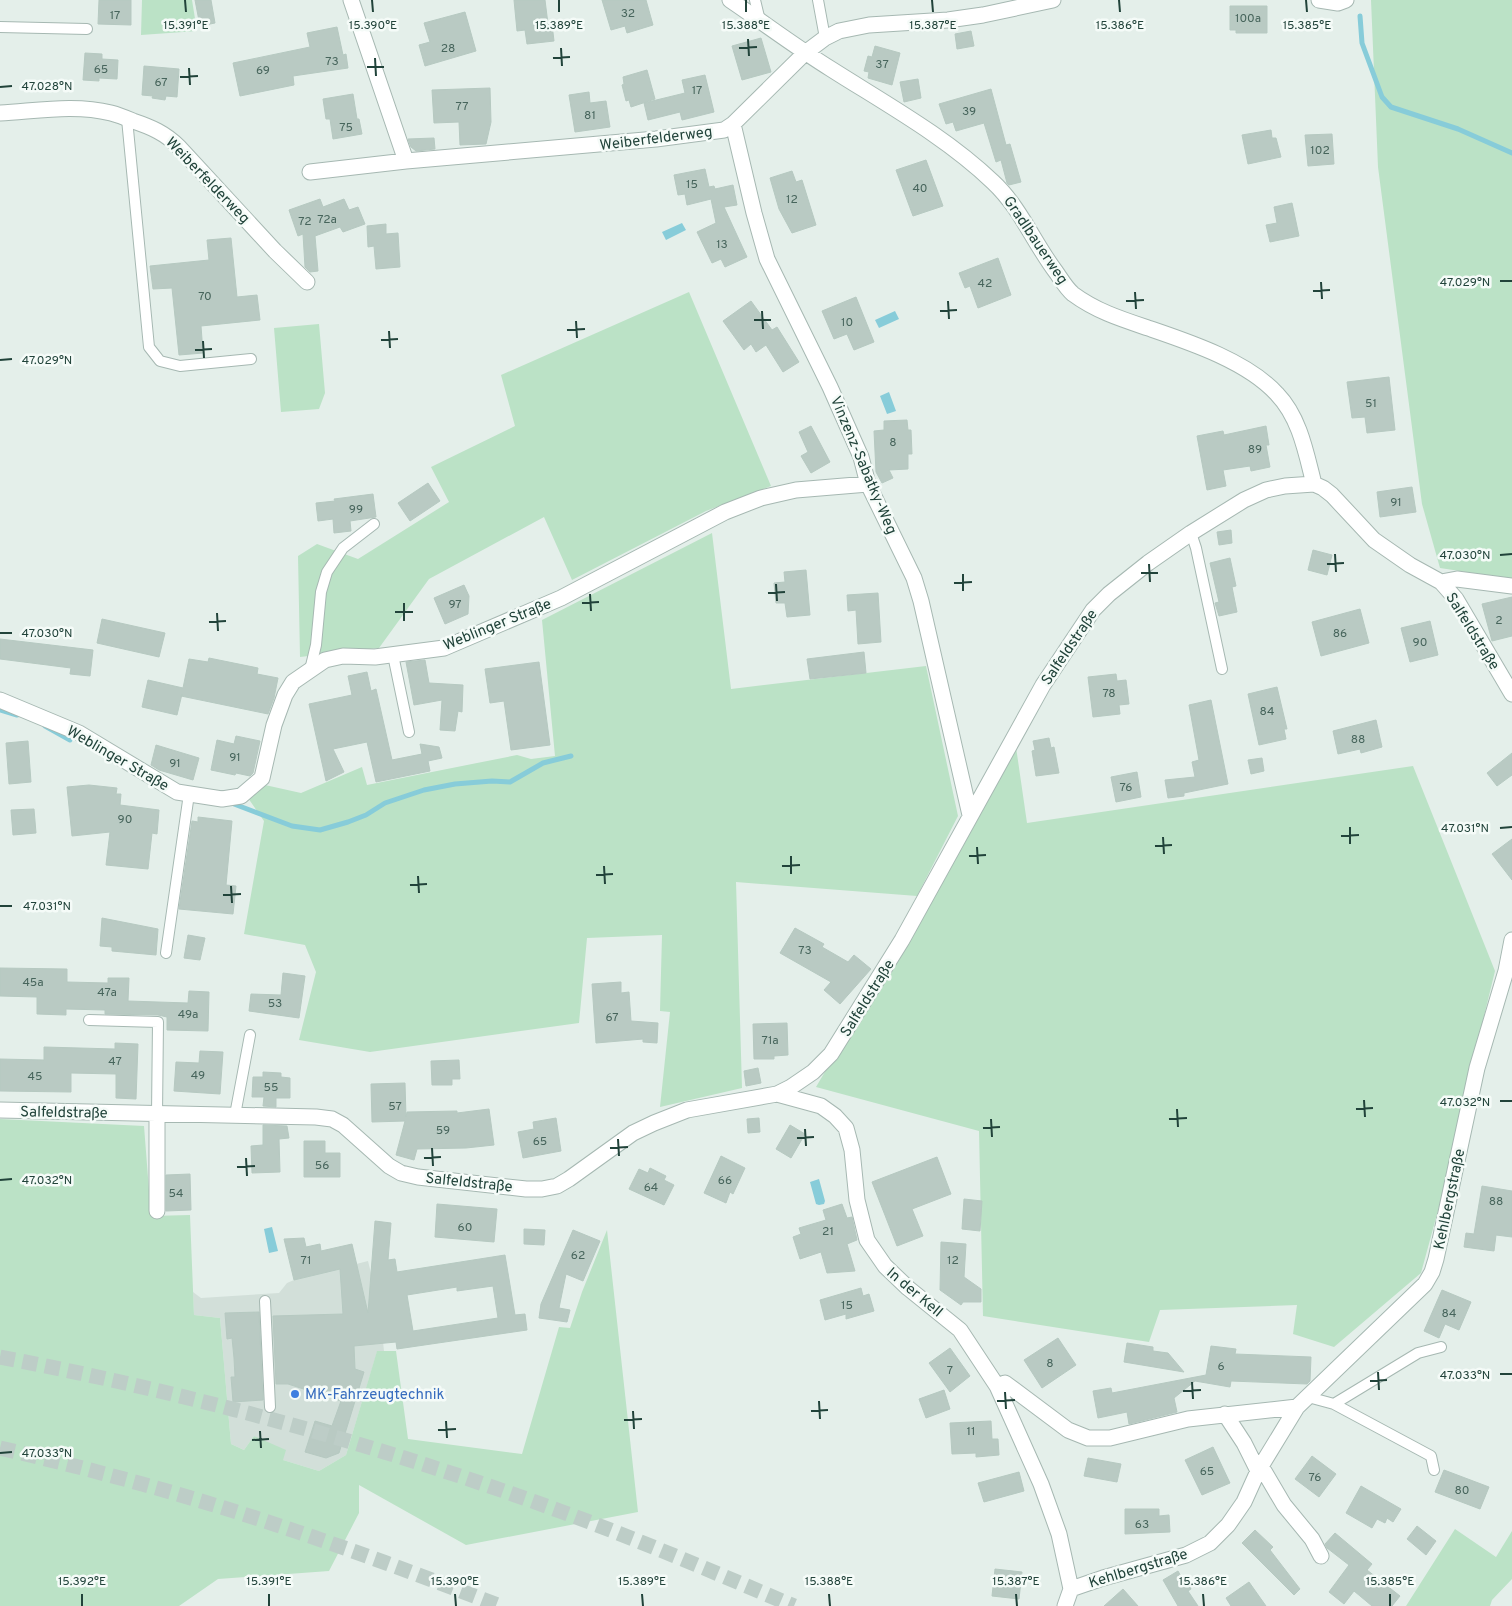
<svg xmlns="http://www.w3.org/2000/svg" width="1512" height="1606" font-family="Overpass,sans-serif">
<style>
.built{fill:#d2dfd9}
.green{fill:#bbe2c6}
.water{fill:#87ccd9}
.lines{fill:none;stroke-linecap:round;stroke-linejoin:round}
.stream{stroke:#87ccd9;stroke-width:5}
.building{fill:#b9cac3;stroke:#b6c9c1;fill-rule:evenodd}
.motorway-tunnel{stroke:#bdcdc7;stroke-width:15;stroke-dasharray:15 8;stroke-linecap:butt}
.service-casing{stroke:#a6b8b2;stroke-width:12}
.minor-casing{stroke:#a6b8b2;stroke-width:17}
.service{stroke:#fff;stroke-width:10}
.minor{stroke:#fff;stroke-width:15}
.ticks{fill:none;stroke:#21433a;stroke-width:2}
.shop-dot{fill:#3f7fe0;stroke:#f5fbf8;stroke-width:2}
.labels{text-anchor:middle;stroke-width:5;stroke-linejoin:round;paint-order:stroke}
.number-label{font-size:12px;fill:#47655c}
.street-label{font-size:15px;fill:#21433a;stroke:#f5fbf8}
.shop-label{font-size:15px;fill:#366cbe;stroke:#f5fbf8;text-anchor:start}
.ticks-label{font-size:12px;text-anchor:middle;fill:#21433a;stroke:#f5fbf8;stroke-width:5;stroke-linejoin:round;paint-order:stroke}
</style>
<rect width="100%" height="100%" fill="#e4efea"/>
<path class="built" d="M368,1261L379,1305L384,1351L377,1352L346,1455L319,1471L283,1460L254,1436L244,1450L231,1444L220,1318L194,1315L193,1292L201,1298L279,1293L287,1283L294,1280Z"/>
<path class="green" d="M142,0H192L197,31L141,35Z
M1371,0H1512V579L1440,568L1422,504L1378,167Z
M689,292L771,486L706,511L572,580L544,517L429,579L379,648L300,657L298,556L317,544L358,559L449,502L431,467L515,426L501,375Z
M319,324L325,393L319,409L281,412L274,328Z
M712,533L731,689L926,666L958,816L917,896L736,882L742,1088L660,1107L670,1012L660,1011L662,935L587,938L579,1023L370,1052L299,1040L316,972L305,945L244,934L264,821L248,798L265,785L301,793L362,767L367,785L517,755L531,759L555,756L542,620Z
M1016,747L1027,823L1413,766L1495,971L1472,1065L1446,1181L1421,1273L1334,1347L1293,1334L1297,1305L1160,1310L1149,1342L983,1316L979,1131L816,1087Z
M0,1119L144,1126L151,1216L190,1215L194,1315L220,1318L231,1444L244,1450L254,1436L286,1450L283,1460L319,1471L346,1455L377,1351H396L408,1439L522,1454L559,1327L570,1328L582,1292L607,1230L638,1512L466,1545L359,1485V1513L329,1571L218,1579L179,1606H0Z
M1455,1529L1496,1557L1512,1531V1579L1492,1600L1490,1606H1406Z"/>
<path class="water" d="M682,223L686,230L666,240L662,232Z
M895,311L899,319L879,328L875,320Z
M889,392L896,411L887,414L880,396Z
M819,1179L825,1201L824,1204L819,1205L816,1204L810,1182Z
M272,1227L278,1251L269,1253L264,1229Z"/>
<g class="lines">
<path class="stream" d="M1360,16L1362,43L1382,97L1391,107L1458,129L1512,153
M0,710L17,715
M45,726L70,740
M234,804L292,826L320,830L348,822L366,815L385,803L424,790L455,784L492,781L510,782L543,763L571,756"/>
</g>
<path class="building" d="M99,0H131V25L98,24Z
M195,0H211L215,23L200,26Z
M514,0H545L548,24H552L554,41L527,44L525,30L517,31Z
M602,0H646L653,25L627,33L625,26L611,30Z
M1230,6H1267V33H1236V30H1230Z
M465,12L476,51L425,66L419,45L430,42L424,23Z
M337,27L343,55L346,54L348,68L293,76L294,85L240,96L233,63L310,47L307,33Z
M971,31L974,46L957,49L955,34Z
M761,38L771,72L742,80L732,46Z
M875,46L900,53L892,85L868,78L869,72L864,71L868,56L872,57Z
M85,53L102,54V59L118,60L117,79L99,78V81L83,80Z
M144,66L179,69L177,97L166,96L165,100L152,98L153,96L142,95Z
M647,70L655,99L631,107L629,100L626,101L622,85L624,84L623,77Z
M705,75L714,112L682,120L680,112L648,120L644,103L685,93L682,80Z
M918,79L921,98L904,102L900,82Z
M490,88L491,122L486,144L460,145L459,122L434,123L432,90Z
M991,89L1006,145L1010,144L1021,182L1009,185L1007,183L1001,160L996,162L984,123L956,131L953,122L946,124L939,104Z
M589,92L590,103L606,101L610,127L575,132L569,95Z
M353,94L357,119H359L362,134L333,139L330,119H326L323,99Z
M1271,130L1272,138H1276L1281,157L1248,164L1242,135Z
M1332,134L1334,164L1308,166L1305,135Z
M434,138L435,149L416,151L411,147L408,139Z
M926,160L943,206L913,216L896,170Z
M705,169L709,187L714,186L715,189L733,185L737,205L724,207L747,257L725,267L721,259L712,263L697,232L716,223L711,199L687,205L685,194L678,195L674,175Z
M792,171L796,182L802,180L816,225L792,233L779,209L770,178Z
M320,199L323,207L344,199L349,210L358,207L365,224L343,232L340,227L315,236L318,271L310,272L305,267L303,234L298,236L289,210Z
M1292,203L1299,236L1270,242L1266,225L1277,223L1274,207Z
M386,224V234L398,233L400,267L376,269L374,246L368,247L367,226Z
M231,238L237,297L257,295L260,320L201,326L203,353L179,355L172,288L153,289L150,266L209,260L207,240Z
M998,258L1011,295L978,308L970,286L965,288L959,273Z
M856,297L874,342L854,350L847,334L834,339L822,311Z
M751,301L772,330L777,327L799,362L783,372L766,345L756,352L751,344L744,350L723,321Z
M1389,377L1395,430L1367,433L1365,417L1352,418L1347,382Z
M907,420L908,430H911L912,454H908V469L889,470L893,478L882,483L876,472L874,431L884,430V421Z
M811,426L830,462L811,473L801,456L808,452L799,432Z
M1266,426L1269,445H1266L1270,467L1251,471L1250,466L1223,470L1226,486L1207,490L1197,436L1223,431L1224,435Z
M428,483L440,501L410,521L398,503Z
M1412,487L1416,512L1380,517L1377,492Z
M373,494L376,517L350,521L351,531L334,533L333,519L318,521L316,503L335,501L334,499Z
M1231,530L1232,543L1219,545L1217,532Z
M1313,550L1332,555L1327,575L1308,570Z
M1230,558L1236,586L1232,587L1237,612L1219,616L1215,603L1219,602L1210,563Z
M806,570L810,615L787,617L785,603H776L774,583L785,582L784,572Z
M464,585L469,596L468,614L445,624L434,598Z
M878,593L881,642L858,644L856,610L848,611L847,595Z
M1512,597V636L1492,641L1482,604Z
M1360,609L1369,643L1321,656L1312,622Z
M102,619L165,633L159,657L97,643Z
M1430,621L1438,655L1410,662L1401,628Z
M0,639L93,650L90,676L70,674L71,668L0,659Z
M864,652L866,673L810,679L807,659Z
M209,658L258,668L257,674L278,678L274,698L268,714L181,696L182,694L177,715L142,707L148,680L183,688L189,659L208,662Z
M425,660L429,683L463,685L462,712L458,711L455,731L440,730L442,700L414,705L406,662Z
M539,662L550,745L511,750L504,701L490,703L485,669Z
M367,672L371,691L376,689L392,760L422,754L420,744L439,747L442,758L428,761L430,771L376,782L367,742L333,749L344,772L326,781L309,704L352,695L348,676Z
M1116,674L1117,681L1126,680L1129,704L1119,705L1120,714L1093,717L1088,677Z
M1277,687L1287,729H1284L1286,739L1259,745L1248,694Z
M1211,700L1228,784L1184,793V796L1168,798L1165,780L1195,777L1192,762L1199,760L1189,705Z
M1376,720L1382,747L1361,753L1360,749L1338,754L1333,731Z
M236,736L260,741L253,773L250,776L236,773L235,775L211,770L217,740L234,744Z
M1049,738L1051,748L1054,747L1059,773L1036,776L1032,751L1035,750L1033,741Z
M28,741L31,782L9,784L6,743Z
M156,745L199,758L193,780L159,770L151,765Z
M1512,753V775L1497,786L1487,773Z
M1262,758L1264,771L1251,774L1248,760Z
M1137,772L1141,797L1116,802L1111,777Z
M89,785L117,788L116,794H121L120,805L159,810L157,834L152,833L148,869L106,865L110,832L72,836L67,787Z
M34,809L36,833L13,835L11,810Z
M198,817L232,821L226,885L236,886L233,914L179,909L192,821L198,822Z
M1512,839V880L1492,854Z
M102,918L158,929L156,955L112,951V947L100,946Z
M795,928L824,944L822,947L848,962L854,955L871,969L840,1004L824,990L831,982L780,953Z
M188,935L205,938L200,960L184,958Z
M0,968L67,969V982L108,983V978H129L128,1001L188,1003L189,991L209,992L208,1031L167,1030V1017L158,1015L105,1014V1010L66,1009V1015L37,1014V997L0,996Z
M283,973L305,976L299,1018L249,1011L251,994L281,995Z
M621,982V993L629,992L631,1021L658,1023L657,1043L643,1042V1039L596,1043L592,984Z
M787,1023L788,1055L774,1056V1059H754L753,1024Z
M115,1043L138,1044L136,1099L116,1098V1074L71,1073V1092L0,1091V1059L44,1060V1047L115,1049Z
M200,1051L223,1052L220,1094L174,1091L176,1062L199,1063Z
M459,1060L460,1079H452V1085H432L431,1061Z
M758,1068L761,1083L746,1086L744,1071Z
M263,1072L281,1073V1077L290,1078V1098H276V1107L263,1106L264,1097H252L253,1077H263Z
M405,1083L406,1117L407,1112L457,1111V1113L489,1109L494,1145L466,1148L417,1149L414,1160L396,1155L405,1121L372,1122L371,1084Z
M556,1118L561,1151L523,1158L518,1132L534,1129L533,1122Z
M759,1118L760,1132L748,1133L747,1119Z
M263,1125L287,1126L289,1138L279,1139L280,1172L252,1173L251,1146L263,1145Z
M790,1125L805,1134L791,1158L776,1149Z
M304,1141H325V1153H340V1177H304Z
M721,1156L745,1168L733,1194L730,1192L726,1203L704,1193Z
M937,1157L951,1194L912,1209L923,1236L897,1246L872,1182Z
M650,1168L666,1176L664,1180L674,1185L664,1205L629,1189L639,1169L648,1173Z
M190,1174L191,1210L166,1211V1175Z
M1482,1186L1512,1191V1237L1496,1235L1494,1251L1464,1247L1466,1233L1474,1234Z
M964,1199L982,1201L980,1231L962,1229Z
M437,1204L497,1209L494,1242L435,1237Z
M842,1204L847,1218L852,1217L857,1240L847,1244L855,1271L827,1273L821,1252L800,1259L793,1237L801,1234L799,1228L826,1220L823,1210Z
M375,1221L391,1223L388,1260L395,1259L397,1272L505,1255L515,1315L525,1314L527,1330L397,1349L396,1342L354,1346L355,1369L364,1372L339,1453L326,1458L305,1452L315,1421L332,1426L341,1401L288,1384H276L273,1316L343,1314L340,1269L294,1280L284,1239L304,1238L306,1247L320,1244L321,1251L352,1244L368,1313ZM493,1286L498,1318L413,1331L407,1295L457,1287V1291Z
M524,1229L545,1230L544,1245L524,1244Z
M573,1230L600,1241L583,1281L566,1274L559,1308L570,1310L567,1322L539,1318L541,1304Z
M941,1242L966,1244L964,1277L981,1289V1302H963L961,1305L940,1290Z
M861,1288L863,1296L869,1294L874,1311L846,1319V1314L825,1320L820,1300Z
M1442,1290L1471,1302L1459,1330L1445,1324L1439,1338L1424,1331Z
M259,1312L263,1400L233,1402L231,1377H235L234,1358L232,1338L227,1339L225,1313Z
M1058,1338L1076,1365L1042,1388L1024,1360Z
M1127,1343L1153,1347V1351L1168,1353L1184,1372L1124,1362Z
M1211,1346L1236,1349L1235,1354L1311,1357L1310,1381L1307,1384L1231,1381L1230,1387L1195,1381L1174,1398L1177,1412L1129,1424L1127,1412L1098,1418L1093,1391L1111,1388L1112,1393L1206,1375Z
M950,1348L970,1376L950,1392L929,1363Z
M944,1390L950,1409L926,1418L919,1399Z
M991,1421L992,1439H998L999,1455L976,1457V1453L952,1454L950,1423Z
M1213,1447L1230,1483L1202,1495L1185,1460Z
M1312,1456L1336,1474L1319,1497L1295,1479Z
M1088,1458L1121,1464L1117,1482L1084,1476Z
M1444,1470L1489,1487L1480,1509L1435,1492Z
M1019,1472L1024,1491L984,1502L978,1483Z
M1361,1486L1401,1509L1393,1522L1387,1518L1385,1523L1377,1519L1372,1528L1346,1513Z
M1125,1509H1159V1516L1169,1515L1170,1532L1125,1534Z
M1417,1526L1436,1541L1426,1555L1407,1539Z
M1255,1530L1273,1547L1270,1550L1300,1589L1294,1595L1242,1543Z
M1335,1533L1372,1564L1367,1570L1400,1596L1392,1606H1372L1354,1591L1344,1604L1329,1592L1349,1565L1327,1548L1325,1544Z
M995,1569L1022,1572L1019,1599L992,1596Z
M1178,1571L1182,1578L1184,1577L1191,1589L1188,1591L1198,1606H1178L1163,1580Z
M1249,1582L1266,1606H1231L1226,1598Z
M1123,1589L1138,1606H1104Z"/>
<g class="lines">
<path class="motorway-tunnel" d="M0,1357C189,1393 377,1444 557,1510C637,1539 716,1573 794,1606
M0,1448C100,1471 201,1499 298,1532C366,1555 433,1580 500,1606"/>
<g class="service-casing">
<path id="service" d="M755,0L760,21
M818,0L825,38
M0,27L87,29
M127,119L149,347L160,361L180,366L251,359
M1191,533L1196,548L1222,669
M393,655L409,732
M310,670L316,645L321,592L327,572L343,548L374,524
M166,953L189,794
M89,1020L158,1022L157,1114
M235,1115L250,1035
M265,1301L270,1407
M1308,1397L1334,1404L1431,1456L1434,1470
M1334,1404L1418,1353L1441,1347"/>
</g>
<g class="minor-casing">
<path id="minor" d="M351,0L406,161
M730,0C764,23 797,48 831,69C886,104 946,137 993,182C1020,207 1034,243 1056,272C1061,279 1066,288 1073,294C1096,311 1121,319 1148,328C1189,342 1247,361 1277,394C1300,418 1306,453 1314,484
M1319,0L1338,3L1346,0
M0,113C37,111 75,104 111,113C119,115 126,118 133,121C151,127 165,133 179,147L275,251L307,282
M733,124L754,213L767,259L830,387L861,457L868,484L914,578L921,601L970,815
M310,172L406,161L656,139L724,130L733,124L805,53L825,38L839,31L869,25L948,20L983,15L1053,0
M1441,582L1457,579L1512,586
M0,700L79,733L177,792L222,799L241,796L262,778L274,725L285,695L293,682L325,660L343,656L375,657L444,648L561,598L725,512L761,498L796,490L868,484
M777,1094L821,1106L835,1116L846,1128L852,1150L857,1200L867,1240L885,1266L908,1288L960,1330L997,1386L1041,1484L1059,1534L1071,1589
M0,1110L316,1117L332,1119L343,1125L389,1166L401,1173L418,1177L526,1189H542L557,1186L569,1179L633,1133L654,1123L687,1110L777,1094L791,1087L813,1072L831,1054L902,940L1043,685L1093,610L1109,594L1148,563L1191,533L1244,500L1266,490L1285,486L1314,484L1323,488L1332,495L1374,540L1410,565L1441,582L1456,599L1512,694
M157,1114V1211
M997,1386L1005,1383L1068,1430L1088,1438H1110L1188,1419L1297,1407
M1225,1414L1244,1443L1258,1471
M1261,1466L1284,1505L1312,1539L1321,1556
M1065,1606L1071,1589L1103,1578L1186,1555L1210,1543L1228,1525L1244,1502L1258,1471L1297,1407L1425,1284L1432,1272L1436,1259L1477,1068L1506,971L1512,940"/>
</g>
<use href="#service" class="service"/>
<use href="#minor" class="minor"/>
</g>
<path class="ticks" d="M185,0L186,12M372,0L373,12M559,0V12M746,0V12M932,0L933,12M1119,0L1120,12M1306,0L1307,12M748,39L749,56M561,48L562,66M739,48L757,47M375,58L376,76M553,58L570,57M367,67H384M189,68L190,85M180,77L198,76M0,87L12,86M1500,281H1512M1321,282L1322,299M1313,291L1330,290M1135,292L1136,309M948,301L949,319M1126,301L1144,300M762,311L763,329M940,311L957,310M754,320H771M576,321L577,338M567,330L585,329M389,331L390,348M381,340L398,339M203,341L204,358M195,350L212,349M0,360L12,359M1335,554L1336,572M1500,555L1512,554M1149,564L1150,582M1327,564L1344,563M1141,573H1158M963,574V591M954,583L972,582M776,584L777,601M768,593L785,592M590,594L591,611M404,603V621M582,603L599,602M395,612H413M217,613L218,631M209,622L226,621M0,633H12M1350,827V844M1500,828L1512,827M1341,836L1359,835M1163,837L1164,854M1155,846L1172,845M977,847L978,864M791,856V874M969,856L986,855M604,866L605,884M782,866L800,865M596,875L613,874M418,876L419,893M410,885L427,884M231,886L232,903M223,895L241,894M0,906H12M1364,1100L1365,1117M1500,1101H1512M1177,1109L1178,1127M1356,1109L1373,1108M991,1119L992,1137M1169,1119L1187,1118M983,1128L1000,1127M805,1129L806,1146M797,1138L814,1137M618,1139L619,1156M432,1148L433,1166M610,1148L628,1147M246,1158L247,1176M424,1158L441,1157M237,1167L255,1166M0,1180L12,1179M1378,1372L1379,1390M1500,1374H1512M1370,1381L1387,1380M1192,1382L1193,1399M1183,1391L1201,1390M1005,1392L1006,1409M819,1401L820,1419M997,1401L1015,1400M633,1411L634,1429M811,1411L828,1410M624,1420L642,1419M446,1421L447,1438M438,1430L456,1429M260,1431L261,1448M252,1440L269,1439M0,1453L12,1452M82,1594V1606M269,1594V1606M455,1594L456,1606M642,1594L643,1606M829,1594L830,1606M1016,1594L1017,1606M1203,1594L1204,1606M1390,1594V1606"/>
<circle class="shop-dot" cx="295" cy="1394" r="5"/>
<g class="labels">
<g class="number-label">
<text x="628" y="17">32</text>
<text x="115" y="19">17</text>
<text x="1248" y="22">100a</text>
<text x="448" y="52">28</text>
<text x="332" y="65">73</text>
<text x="882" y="68">37</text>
<text x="101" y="73">65</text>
<text x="263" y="74">69</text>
<text x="161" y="86">67</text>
<text x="697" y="94">17</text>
<text x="462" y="110">77</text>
<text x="969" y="115">39</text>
<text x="590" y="119">81</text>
<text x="346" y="131">75</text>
<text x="1320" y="154">102</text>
<text x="692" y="188">15</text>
<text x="920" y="192">40</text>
<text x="792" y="203">12</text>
<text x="327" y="223">72a</text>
<text x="305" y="225">72</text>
<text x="722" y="248">13</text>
<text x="985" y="287">42</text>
<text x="205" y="300">70</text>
<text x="847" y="326">10</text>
<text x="1371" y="407">51</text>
<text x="893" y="446">8</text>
<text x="1255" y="453">89</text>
<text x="1396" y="506">91</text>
<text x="356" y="513">99</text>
<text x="455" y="608">97</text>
<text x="1499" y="624">2</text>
<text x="1340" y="637">86</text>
<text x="1420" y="646">90</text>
<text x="1109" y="697">78</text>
<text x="1267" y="715">84</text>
<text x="1358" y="743">88</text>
<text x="235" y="761">91</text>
<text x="175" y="767">91</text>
<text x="1126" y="791">76</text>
<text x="125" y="823">90</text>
<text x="805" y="954">73</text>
<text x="33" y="986">45a</text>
<text x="107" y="996">47a</text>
<text x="275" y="1007">53</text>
<text x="188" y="1018">49a</text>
<text x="612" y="1021">67</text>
<text x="770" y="1044">71a</text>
<text x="115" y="1065">47</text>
<text x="198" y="1079">49</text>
<text x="35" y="1080">45</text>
<text x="271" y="1091">55</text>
<text x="395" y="1110">57</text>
<text x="443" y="1134">59</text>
<text x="540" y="1145">65</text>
<text x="322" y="1169">56</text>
<text x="725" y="1184">66</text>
<text x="651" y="1191">64</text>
<text x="176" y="1197">54</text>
<text x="1496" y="1205">88</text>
<text x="465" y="1231">60</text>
<text x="828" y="1235">21</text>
<text x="578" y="1259">62</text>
<text x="306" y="1264">71</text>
<text x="953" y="1264">12</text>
<text x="847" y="1309">15</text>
<text x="1449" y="1317">84</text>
<text x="1050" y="1367">8</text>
<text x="1221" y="1370">6</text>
<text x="950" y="1374">7</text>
<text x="971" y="1435">11</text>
<text x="1207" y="1475">65</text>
<text x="1315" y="1481">76</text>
<text x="1462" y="1494">80</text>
<text x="1142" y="1528">63</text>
</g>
<g class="street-label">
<text transform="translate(656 138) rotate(-7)" y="5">Weiberfelderweg</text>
<text transform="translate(208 180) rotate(46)" y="5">Weiberfelderweg</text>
<text transform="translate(1036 240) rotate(56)" y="5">Gradlbauerweg</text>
<text transform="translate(864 465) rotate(67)" y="5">Vinzenz-Sabatky-Weg</text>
<text transform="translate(497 624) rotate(-22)" y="5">Weblinger Straße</text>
<text transform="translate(1473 631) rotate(58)" y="5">Salfeldstraße</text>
<text transform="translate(1069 647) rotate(-56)" y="5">Salfeldstraße</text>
<text transform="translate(118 758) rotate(30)" y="5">Weblinger Straße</text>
<text transform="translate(867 998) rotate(-58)" y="5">Salfeldstraße</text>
<text transform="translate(64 1112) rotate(1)" y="5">Salfeldstraße</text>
<text transform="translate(469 1182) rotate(6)" y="5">Salfeldstraße</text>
<text transform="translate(1449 1199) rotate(-78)" y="5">Kehlbergstraße</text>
<text transform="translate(915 1292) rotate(40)" y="5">In der Kell</text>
<text transform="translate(1138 1568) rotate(-17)" y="5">Kehlbergstraße</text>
</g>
<g class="shop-label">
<text x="305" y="1399">MK-Fahrzeugtechnik</text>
</g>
</g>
<g class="ticks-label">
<text x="186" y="29">15.391°E</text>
<text x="373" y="29">15.390°E</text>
<text x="559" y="29">15.389°E</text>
<text x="746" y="29">15.388°E</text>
<text x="933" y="29">15.387°E</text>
<text x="1120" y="29">15.386°E</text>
<text x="1307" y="29">15.385°E</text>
<text x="47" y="90">47.028°N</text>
<text x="1465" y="286">47.029°N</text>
<text x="47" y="364">47.029°N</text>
<text x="1465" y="559">47.030°N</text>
<text x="47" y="637">47.030°N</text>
<text x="1465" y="832">47.031°N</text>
<text x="47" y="910">47.031°N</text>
<text x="1465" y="1106">47.032°N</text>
<text x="47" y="1184">47.032°N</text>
<text x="1465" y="1379">47.033°N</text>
<text x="47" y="1457">47.033°N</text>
<text x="82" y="1585">15.392°E</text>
<text x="269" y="1585">15.391°E</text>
<text x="455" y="1585">15.390°E</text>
<text x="642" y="1585">15.389°E</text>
<text x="829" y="1585">15.388°E</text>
<text x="1016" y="1585">15.387°E</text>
<text x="1203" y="1585">15.386°E</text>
<text x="1390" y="1585">15.385°E</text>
</g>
</svg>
